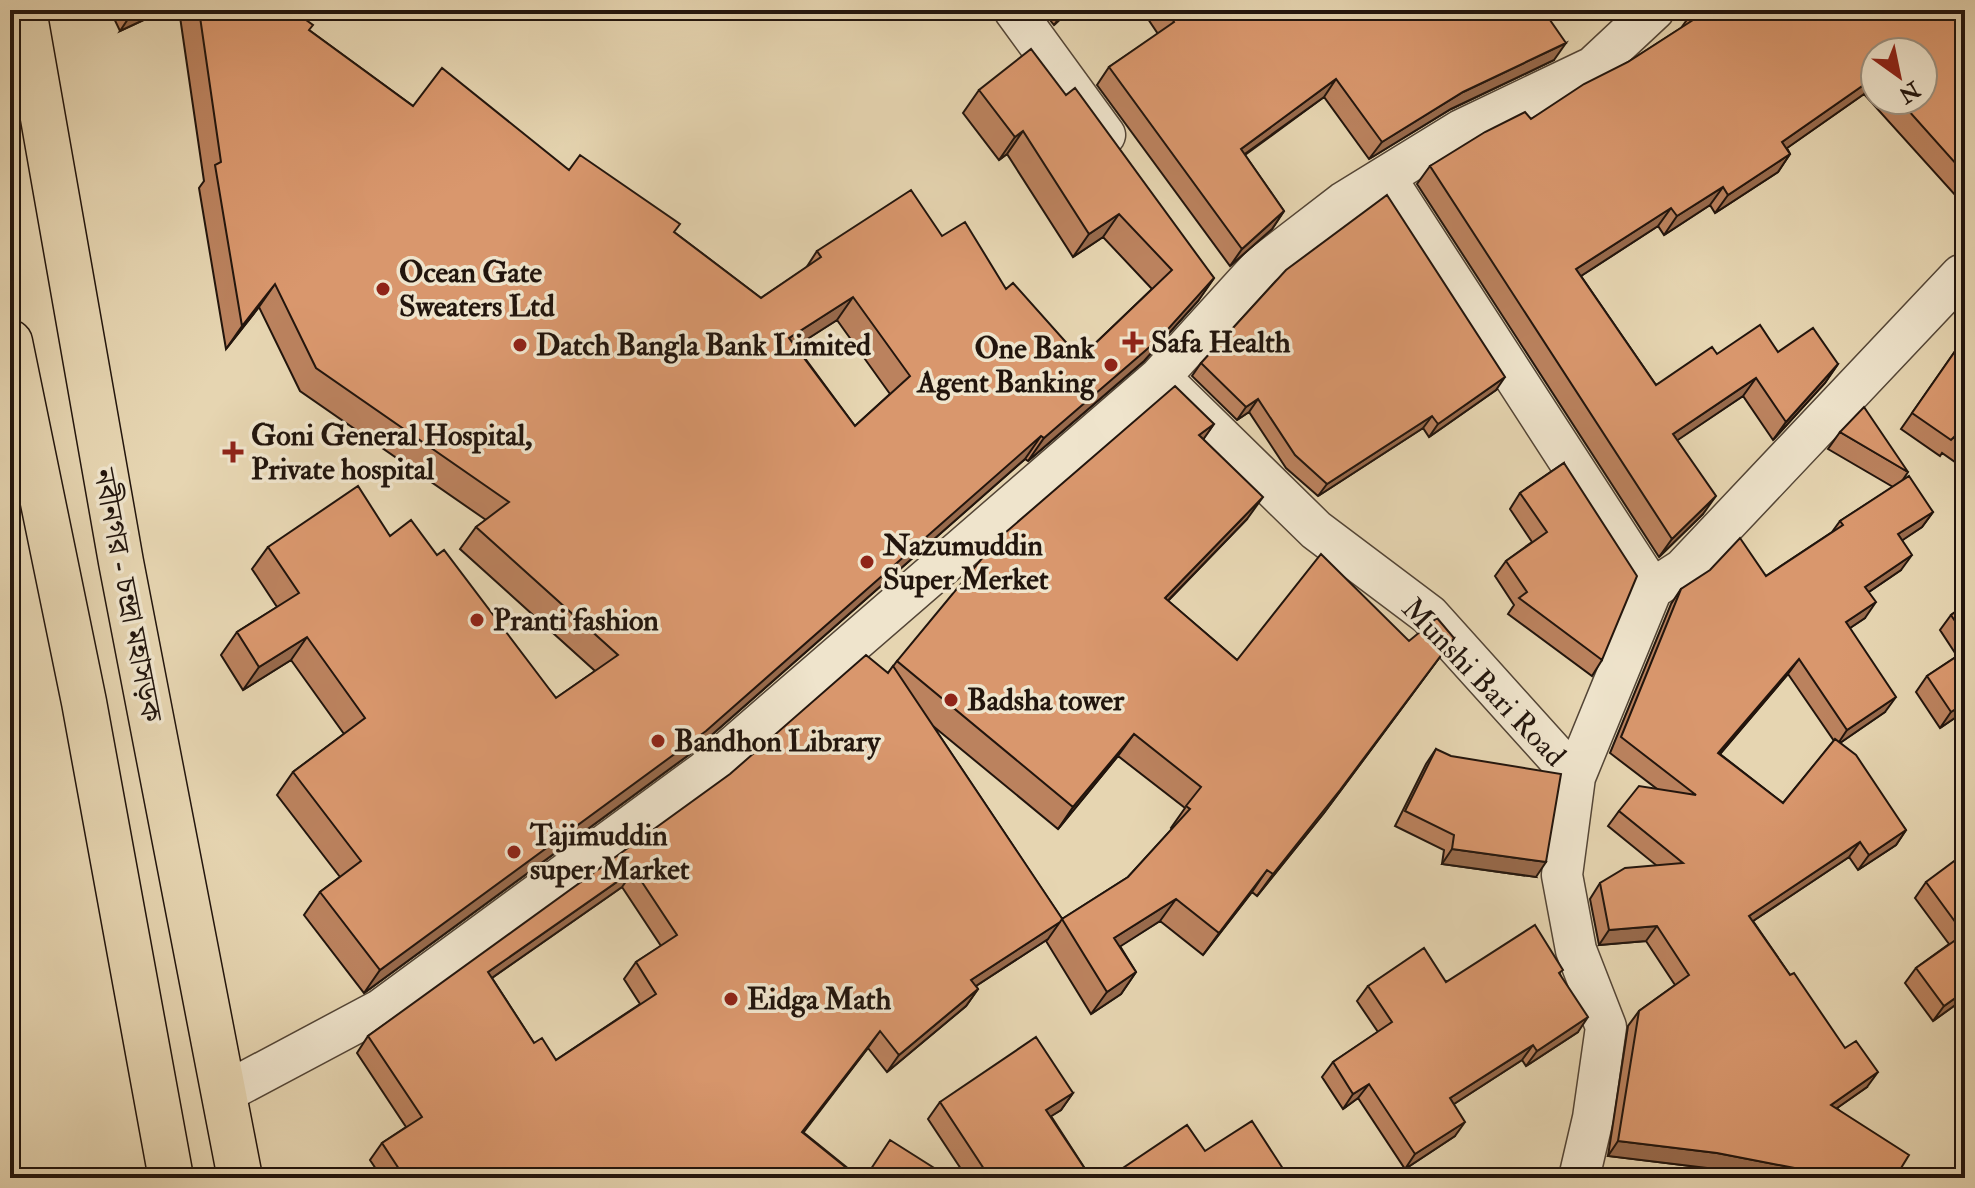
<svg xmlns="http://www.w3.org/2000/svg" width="1975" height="1188" font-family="'IM FELL Double Pica','Noto Serif Bengali',serif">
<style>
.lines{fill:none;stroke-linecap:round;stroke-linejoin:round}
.minor-casing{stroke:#534536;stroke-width:43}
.trunk-casing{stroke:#22150d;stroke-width:47}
.minor{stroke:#efe4cc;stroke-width:40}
.trunk{stroke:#e6d5b1;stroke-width:44}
.wall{fill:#bb825e;stroke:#22150d;stroke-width:2;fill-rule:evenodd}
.shaded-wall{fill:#986a4c;stroke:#22150d;stroke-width:2}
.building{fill:#d9976d;stroke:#22150d;stroke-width:2;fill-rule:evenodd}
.poi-dot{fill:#8f2418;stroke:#efe4cc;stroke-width:3}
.labels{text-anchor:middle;stroke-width:7;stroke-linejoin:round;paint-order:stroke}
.poi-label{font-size:30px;font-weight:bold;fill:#22150d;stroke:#efe4cc;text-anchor:start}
.street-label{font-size:30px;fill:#22150d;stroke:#efe4cc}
</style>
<rect width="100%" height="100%" fill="#e6d5b1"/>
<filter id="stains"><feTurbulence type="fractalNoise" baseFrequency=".0025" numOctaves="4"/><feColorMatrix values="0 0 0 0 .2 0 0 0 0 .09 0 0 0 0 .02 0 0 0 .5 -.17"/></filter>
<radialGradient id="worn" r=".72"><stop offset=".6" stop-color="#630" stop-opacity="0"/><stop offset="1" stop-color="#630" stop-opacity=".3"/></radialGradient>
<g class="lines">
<g class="minor-casing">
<path id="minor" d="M1014,10L1105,135
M1385,177L1652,589
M1172,389L1316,530L1429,615L1575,777L1562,875L1576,950L1606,1027L1593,1118L1579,1178
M1575,777L1652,589L1683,569L1961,275
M224,1093L380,1010L704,772L1160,377L1261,266L1344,202L1461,130L1593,67L1654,10"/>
</g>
<g class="trunk-casing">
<path id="trunk" d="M24,10L121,562L240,1178
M10,342L84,702L171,1178"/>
</g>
<use href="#minor" class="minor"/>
<use href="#trunk" class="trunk"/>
</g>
<path class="wall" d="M110,10H165L120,31Z
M179,10H292L309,30L413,106L569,170L674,232L761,298L806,268L817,251L942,236L1006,289L1080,358L1152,289L1103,237L1073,257L1007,154L999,160L963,113L979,90L1066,95L1214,278L1198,301L1144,361L1028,461L1025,459L690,754L364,993L304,915L320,892L340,877L277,795L293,772L344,734L291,660L243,690L221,655L237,632L277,607L252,569L268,547L390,536L437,555L556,698L595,671L460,549L476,527L486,520L300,391L259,307L226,349L199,188L204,181ZM837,320L890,394L855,426L796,346Z
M524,10H542L535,19Z
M1042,10H1070L1054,25Z
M1142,10H1543L1554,60L1451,109L1369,159L1324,97L1245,155L1284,211L1272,229L1230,266L1097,85L1109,67L1158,34Z
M1965,10V206L1864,94L1787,148L1790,154L1778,172L1715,213L1710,205L1664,235L1658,226L1581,276L1656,385L1717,354L1778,352L1838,364L1825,383L1773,440L1743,396L1677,440L1703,514L1659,557L1417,184L1430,166L1531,119L1628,62L1681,28L1689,17ZM1875,52L1923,100H1875Z
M1965,337V469L1942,453L1940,456L1901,429Z
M1201,363L1496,390L1429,437L1423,428L1318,496L1286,468L1249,412L1237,420L1192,376Z
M1214,424L1203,439L1247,519L1168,601L1237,660L1409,641L1454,638L1324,813L1257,896L1252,892L1203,955L1160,921L1120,946L1136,972L1121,994L1091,1014L1046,941L1048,939L976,986L978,989L966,1006L887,1072L868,1048L803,1132L860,1178H382L370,1160L382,1143L406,1127L357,1053L368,1036L888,673L897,661ZM933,726L1058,829L1118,756L1185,808L1171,828L1172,829L1128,877L1062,919ZM622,887L661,946L636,962L624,979L640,1004L556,1060L534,1043L492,978Z
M1840,432L1908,472L1902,481L1933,512L1922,527L1902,540L1901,570L1869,592L1865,618L1850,628L1885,712L1840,743L1906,830L1896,845L1858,870L1849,857L1753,921L1867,1087L1837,1108L1894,1178H1756L1707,1168L1608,1156L1628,1026L1639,1011L1675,985L1646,941L1599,945L1590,899L1600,883L1656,865L1608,826L1619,811L1657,789L1610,753L1671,604L1681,589L1766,576L1832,532L1840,521L1893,487L1828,449ZM1788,674L1834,741L1783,803L1720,754Z
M1564,463L1602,660L1592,676L1508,614L1514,605L1495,576L1506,561L1532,542L1510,509L1520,493Z
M1965,605V711L1940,728L1916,692L1927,676L1957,656L1940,630L1951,615Z
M1436,749L1536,877L1442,864L1444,850L1395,826L1426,764Z
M1965,870V998L1933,1021L1905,983L1916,968L1949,944L1915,898L1926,882Z
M1560,974L1578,1032L1526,1066L1522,1060L1454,1104L1455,1136L1405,1169L1358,1098L1343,1109L1322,1077L1333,1062L1378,1032L1357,1001L1368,986Z
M1073,1093L1061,1110L1051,1116L1091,1178H967L928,1119L940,1102Z"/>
<path class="shaded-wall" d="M134,10H165L120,31Z
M1065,10H1070L1054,25Z
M1566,43L1554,60L1451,109L1369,159L1382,142L1463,92Z
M1875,77L1864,94L1770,160L1782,142Z
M1336,79L1324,97L1228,166L1241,149Z
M1023,131L1007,154L999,160L1015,137Z
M1790,154L1778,172L1715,213L1728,195Z
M1723,187L1710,205L1664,235L1677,216Z
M1671,208L1658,226L1564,287L1576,269Z
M1284,211L1272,229L1230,266L1242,249Z
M1119,214L1103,237L1073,257L1089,234Z
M1214,278L1198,301L1144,361L1028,461L1044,438Z
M275,284L259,307L226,349L242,326Z
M853,297L837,320L773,361L789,338Z
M1838,364L1825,383L1773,440L1786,422Z
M1505,377L1496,390L1429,437L1438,424Z
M1756,378L1743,396L1660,452L1673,434Z
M1258,399L1249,412L1237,420L1246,407Z
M1432,416L1423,428L1318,496L1327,484Z
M1214,424L1198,447L1199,435Z
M1041,436L1025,459L690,754L364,993L380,970Z
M1716,496L1703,514L1659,557L1672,539Z
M1263,497L1247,519L1149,620L1165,598Z
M1933,512L1922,527L1888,550L1898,534Z
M1912,555L1901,570L1854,602L1865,587Z
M1876,602L1865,618L1835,638L1846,622Z
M307,637L291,660L243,690L259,667Z
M1454,638L1324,813L1257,896L1273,874Z
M1799,659L1788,674L1708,768L1718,753Z
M1896,697L1885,712L1837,745L1847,730Z
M1965,703V711L1940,728L1951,712Z
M1134,734L1118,756L1058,829L1073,807Z
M1906,830L1896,845L1858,870L1869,855Z
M1860,842L1849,857L1738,931L1749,916Z
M1452,849L1546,862L1536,877L1442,864Z
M634,870L622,887L476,989L488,972Z
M1267,870L1252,892L1203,955L1219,933Z
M1176,899L1160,921L1099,960L1114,938Z
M1060,922L1048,939L959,997L971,980Z
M1657,926L1646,941L1599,945L1609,930Z
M1136,972L1121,994L1091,1014L1107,992Z
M978,989L966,1006L887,1072L899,1055Z
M1965,991V998L1933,1021L1944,1006Z
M1588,1017L1578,1032L1526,1066L1537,1051Z
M880,1031L868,1048L791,1149L802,1132Z
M1533,1045L1522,1060L1440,1113L1450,1098Z
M1878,1072L1867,1087L1820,1120L1831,1105Z
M1369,1084L1358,1098L1343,1109L1353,1094Z
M1073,1093L1061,1110L1034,1127L1046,1110Z
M1465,1122L1455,1136L1405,1169L1415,1154Z
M1618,1141L1717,1153L1836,1176L1835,1178H1756L1707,1168L1608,1156Z"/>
<path class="building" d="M199,10H292L313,25L309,30L413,106L442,68L569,170L580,155L680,224L674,232L761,298L821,257L817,251L911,190L942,236L965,222L1006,289L1013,283L1080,358L1172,270L1119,214L1089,234L1023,131L1015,137L979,90L1031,49L1066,95L1075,88L1214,278L1160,338L1044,438L1041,436L706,731L380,970L320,892L361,861L293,772L365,718L307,637L259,667L237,632L299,593L268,547L358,486L390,536L411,520L437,555L444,550L556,698L618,655L476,527L509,502L316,368L275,284L242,326L215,165L221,162ZM853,297L910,376L855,426L789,338Z
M1166,10H1543L1566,43L1463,92L1382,142L1336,79L1241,149L1284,211L1242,249L1109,67L1174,22Z
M1699,10H1965V174L1899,100H1923V52H1875V77L1782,142L1790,154L1728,195L1723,187L1677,216L1671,208L1576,269L1656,385L1712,347L1717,354L1760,325L1778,352L1813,328L1838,364L1786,422L1756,378L1673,434L1716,496L1672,539L1430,166L1485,132L1525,112L1531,119L1584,84L1628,62L1693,20L1689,17Z
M1387,195L1505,377L1438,424L1432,416L1327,484L1295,455L1258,399L1246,407L1201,363L1286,270Z
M1965,337V444L1954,437L1951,440L1912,413Z
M1175,386L1214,424L1199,435L1263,497L1165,598L1237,660L1321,554L1409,641L1437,618L1454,638L1340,790L1273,874L1267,870L1219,933L1176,899L1114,938L1136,972L1107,992L1062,919L1128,877L1190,809L1186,806L1201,787L1134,734L1073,807L897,661L998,539Z
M1864,407L1908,472L1840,432Z
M1564,463L1637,576L1602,660L1519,598L1527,592L1506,561L1547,532L1520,493Z
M1909,476L1933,512L1898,534L1912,555L1865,587L1876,602L1846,622L1896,697L1847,730L1799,659L1718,753L1783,803L1835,739L1856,755L1906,830L1869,855L1860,842L1749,916L1790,975L1794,973L1845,1048L1856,1041L1878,1072L1831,1105L1909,1155L1898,1173L1891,1178H1835L1836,1176L1717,1153L1618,1141L1639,1011L1689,975L1657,926L1609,930L1600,883L1625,868L1683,863L1619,811L1639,786L1696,795L1621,737L1681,589L1710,570L1740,538L1766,576L1843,525L1840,521Z
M1965,605V636L1951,615Z
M1965,651V703L1951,712L1927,676Z
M866,655L888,673L893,666L1063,920L1062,919L1060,922L971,980L978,989L899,1055L880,1031L802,1132L859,1178H405L382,1143L422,1117L368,1036L730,774ZM634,870L677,935L636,962L656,994L556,1060L542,1038L534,1043L488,972Z
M1436,749L1451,756L1561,774L1546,862L1452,849L1454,835L1405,811Z
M1957,859L1965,870V991L1944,1006L1916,968L1964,934L1926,882Z
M1535,925L1563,970L1559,973L1588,1017L1537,1051L1533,1045L1450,1098L1465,1122L1415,1154L1369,1084L1353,1094L1333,1062L1392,1022L1368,986L1424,948L1446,982Z
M1036,1037L1073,1093L1046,1110L1091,1178H990L940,1102Z
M1252,1121L1289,1178H1108L1187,1125L1205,1151Z
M890,1140L950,1178H865Z"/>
<g class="poi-dot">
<circle cx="383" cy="289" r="8"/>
<path d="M1129 330h8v8h8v8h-8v8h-8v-8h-8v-8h8z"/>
<circle cx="520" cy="345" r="8"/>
<circle cx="1111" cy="365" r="8"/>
<path d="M229 440h8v8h8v8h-8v8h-8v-8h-8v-8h8z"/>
<circle cx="867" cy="562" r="8"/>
<circle cx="477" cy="620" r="8"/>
<circle cx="951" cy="700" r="8"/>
<circle cx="658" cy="741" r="8"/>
<circle cx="514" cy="852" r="8"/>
<circle cx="731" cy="999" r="8"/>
</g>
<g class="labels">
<g class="poi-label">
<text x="399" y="282">Ocean Gate<tspan x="399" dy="34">Sweaters Ltd</tspan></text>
<text x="1151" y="352">Safa Health</text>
<text x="536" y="355">Datch Bangla Bank Limited</text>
<text x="1095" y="358" text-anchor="end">One Bank<tspan x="1095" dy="34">Agent Banking</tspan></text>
<text x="251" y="445">Goni General Hospital,<tspan x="251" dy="34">Private hospital</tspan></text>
<text x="883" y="555">Nazumuddin<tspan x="883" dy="34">Super Merket</tspan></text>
<text x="493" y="630">Pranti fashion</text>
<text x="967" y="710">Badsha tower</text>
<text x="674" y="751">Bandhon Library</text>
<text x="530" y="845">Tajimuddin<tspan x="530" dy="34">super Market</tspan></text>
<text x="747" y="1009">Eidga Math</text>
</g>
<g class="street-label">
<text transform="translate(128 595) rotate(79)" y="10">নবীনগর - চন্দ্রা মহাসড়ক</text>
<text transform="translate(1484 682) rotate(46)" y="10">Munshi Bari Road</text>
</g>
</g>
<rect width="1975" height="1188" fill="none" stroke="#e6d5b1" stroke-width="40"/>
<rect x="12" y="12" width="1951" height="1164" fill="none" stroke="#22150d" stroke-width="4"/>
<rect x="20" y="20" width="1935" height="1148" fill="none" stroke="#22150d" stroke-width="2"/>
<g transform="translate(1899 76) rotate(147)"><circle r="38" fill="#efe4cc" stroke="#9d9180" stroke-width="2"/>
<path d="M0-6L14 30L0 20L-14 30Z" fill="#8f2418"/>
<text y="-12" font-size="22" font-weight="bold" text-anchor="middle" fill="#22150d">N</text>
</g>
<rect width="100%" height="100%" filter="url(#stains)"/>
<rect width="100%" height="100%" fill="url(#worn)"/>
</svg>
